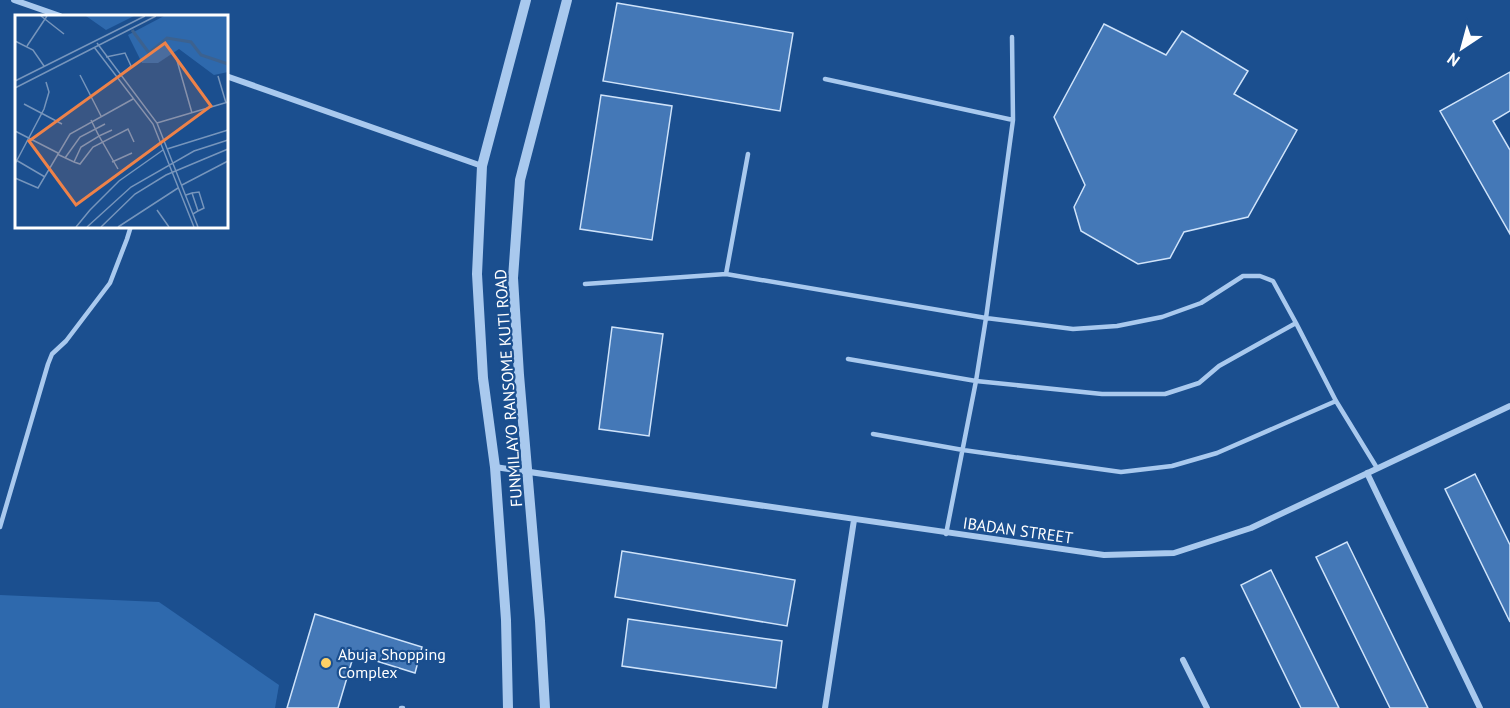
<svg xmlns="http://www.w3.org/2000/svg" width="1510" height="708" font-family="'PT Sans',sans-serif">
<style>
.green{fill:#2e69ad}
.building{fill:#4478b7;stroke:#cfe3fa;stroke-width:1.5}
.lines{fill:none;stroke-linecap:round;stroke-linejoin:round}
.service{stroke:#a9c9ee;stroke-width:4.5}
.minor{stroke:#a9c9ee;stroke-width:6}
.tertiary{stroke:#a9c9ee;stroke-width:10}
.poi-dot{fill:#ffd166;stroke:#1b4f8f;stroke-width:2}
.labels{text-anchor:middle;stroke-width:4.5;stroke-linejoin:round;paint-order:stroke}
.street-label{font-size:16px;fill:#fff;stroke:#1b4f8f}
.poi-label{font-size:16px;fill:#fff;stroke:#1b4f8f;text-anchor:start}
.inset-river{fill:none;stroke:#3c6290;stroke-width:3}
.inset-road{fill:none;stroke:#7695bc;stroke-width:1.5}
.view{fill:#ee8249;fill-opacity:0.15;stroke:#ee8249;stroke-width:3}
.inset-edge{fill:none;stroke:#fff;stroke-width:3}
</style>
<rect width="100%" height="100%" fill="#1b4f8f"/>
<path class="green" d="M0,595L159,602L279,685L275,708H0Z"/>
<path class="building" d="M617,3L793,33L780,111L603,81Z
M1104,24L1166,55L1182,31L1248,71L1234,94L1297,130L1248,217L1184,232L1170,258L1138,264L1081,231L1074,207L1085,185L1054,117Z
M1510,72V111L1493,121L1510,150V234L1440,111Z
M601,95L672,106L652,240L580,229Z
M612,327L663,334L649,436L599,429Z
M1475,474L1510,545V622L1445,489Z
M1347,542L1428,708H1390L1316,557Z
M622,551L795,580L787,626L615,597Z
M1271,570L1339,708H1301L1241,585Z
M315,614L422,647L415,673L354,654L338,708H287Z
M628,619L782,641L776,688L622,666Z"/>
<g class="lines">
<path class="service" d="M1012,37L1013,120L986,318L976,381L1102,394H1165L1199,383L1219,366L1296,323L1336,401L1377,468
M825,79L1013,120
M748,154L726,274L986,318L1073,329L1117,326L1162,317L1201,303L1243,276H1260L1273,281L1296,323
M585,284L726,274
M848,359L976,381L946,534
M873,434L963,450L1121,472L1172,466L1217,453L1336,401
M0,527L48,364L52,354L66,341L110,283L127,239L131,226
M401,708H403"/>
<path class="minor" d="M14,0L60,16
M226,76L482,166
M495,467L1104,555L1174,553L1251,528L1510,406
M1367,473L1480,708
M1183,660L1207,708
M825,708L854,520"/>
<path class="tertiary" d="M508,708L506,620L495,467L483,378L477,274L482,166L526,0
M545,708L540,621L519,375L513,278L520,180L567,0"/>
</g>
<circle class="poi-dot" cx="326" cy="663" r="6"/>
<g class="labels">
<g class="street-label">
<text transform="translate(508 388) rotate(-94)" y="6">FUNMILAYO RANSOME KUTI ROAD</text>
<text transform="translate(1018 530) rotate(8)" y="6">IBADAN STREET</text>
</g>
<g class="poi-label">
<text x="338" y="660">Abuja Shopping<tspan x="338" dy="18">Complex</tspan></text>
</g>
</g>
<g transform="translate(15 15)">
<rect width="213" height="213" fill="#1b4f8f"/>
<path d="M71,1H119L91,15ZM149,1H213V57L199,60L164,34L143,48H127L113,20Z" fill="#2e69ad"/>
<path class="inset-river" d="M117,15L134,38L152,23L176,27L186,40L213,49"/>
<path class="inset-road" d="M26,1L49,19M0,26L18,35L29,51M82,28L142,108L183,212M12,31L32,1M79,32L138,109L179,212M91,42L110,38L116,51L104,61M161,42L177,98M65,60L86,101M203,61L211,88M0,66L130,1M0,73L141,1M9,89L47,109M76,105L84,121L97,115M142,108L213,87M0,116L43,138M152,134L213,115M42,139L59,147L66,132L84,121L103,154M50,143L65,122L90,109M1,145L30,162M59,147L65,149L78,132L113,114L119,127M97,147L117,138M0,149L29,94L34,77L31,67M0,163L23,173L55,119L118,84M167,170L213,146M177,178L184,177L189,193L183,196M171,180L177,178L183,196L178,199M75,195L104,166L148,135M142,195L154,212M61,212L75,195M72,212L116,172L179,136L213,125M86,212L120,179L151,160L213,134M103,212L163,173"/>
<path class="view" d="M150,28L196,91L61,190L14,126Z"/>
<rect width="213" height="213" class="inset-edge"/>
</g>
<g transform="translate(1462 48) rotate(216)" stroke="#1b4f8f" stroke-width="4.5" paint-order="stroke">
<path d="M0-4.5L10 22L0 15L-10 22Z" fill="#ffffff"/>
<text y="-9" font-size="16" font-weight="bold" text-anchor="middle" fill="#ffffff">N</text>
</g>
</svg>
